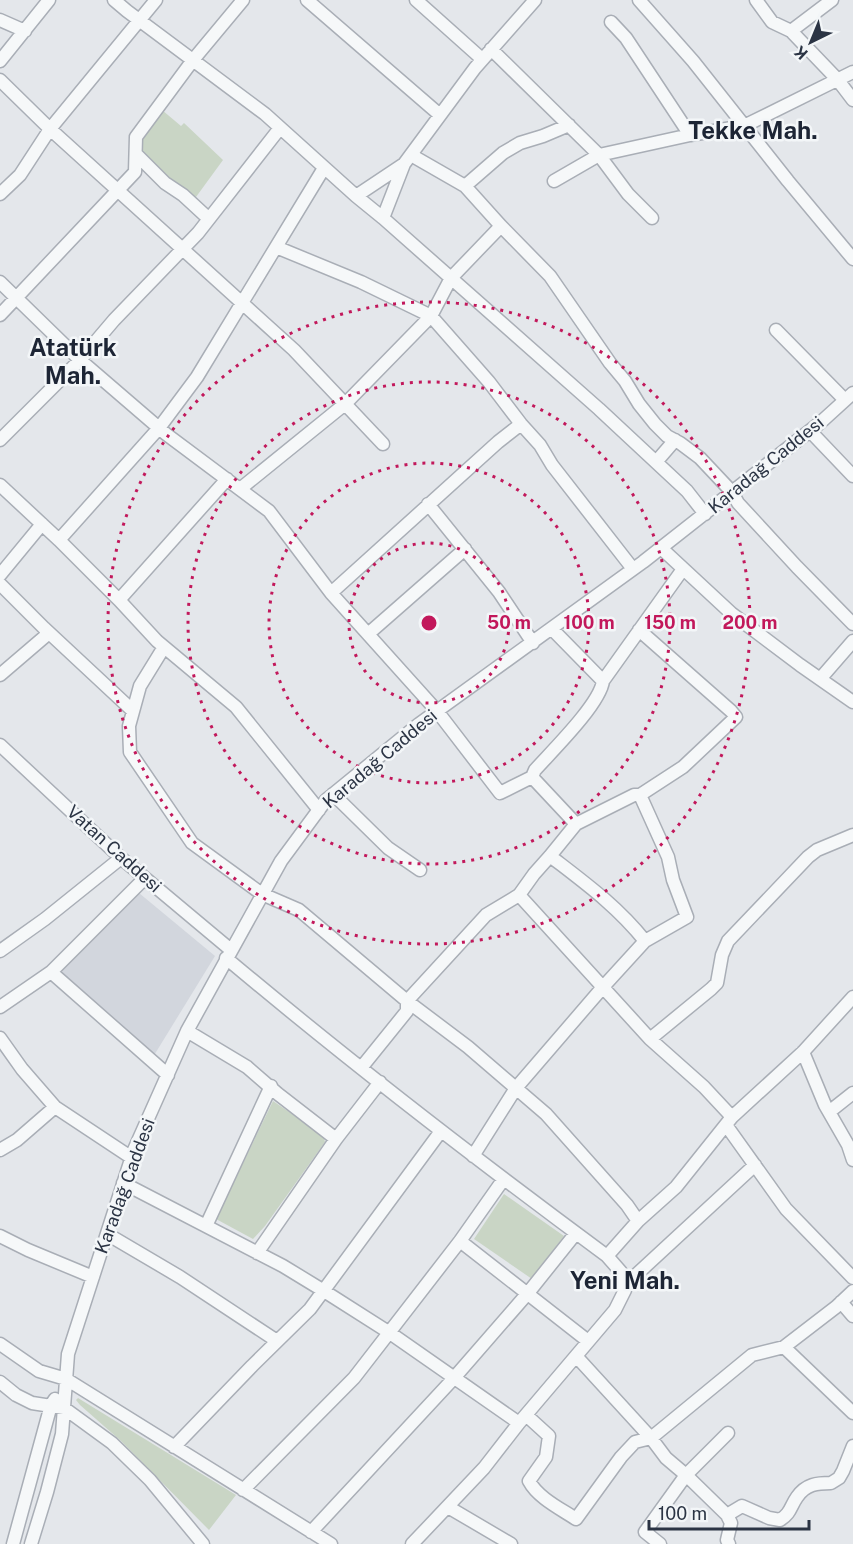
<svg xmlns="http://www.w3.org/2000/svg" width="853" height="1544" font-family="'Public Sans',sans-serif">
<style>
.built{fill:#d2d6dd}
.green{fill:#c9d5c5}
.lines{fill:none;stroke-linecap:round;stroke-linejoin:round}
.minor-casing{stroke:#a9aeb6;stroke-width:15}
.minor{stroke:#f6f8f9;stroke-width:12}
.ring{fill:none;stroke:#c2185b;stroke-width:3;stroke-dasharray:3 6}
.labels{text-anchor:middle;stroke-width:5;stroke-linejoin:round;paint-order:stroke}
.street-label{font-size:18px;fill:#2b3444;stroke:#f3f6f8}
.district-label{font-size:24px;font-weight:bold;fill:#1d2535;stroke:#f3f6f8}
.centre{fill:#c2185b;stroke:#f3f6f8;stroke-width:3}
.ring-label{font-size:18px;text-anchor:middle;font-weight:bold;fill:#c2185b;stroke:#f3f6f8;stroke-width:5;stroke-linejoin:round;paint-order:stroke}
</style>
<rect width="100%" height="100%" fill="#e4e7eb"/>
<path class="built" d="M139,893L215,956L153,1057L60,972Z"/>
<path class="green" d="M162,110L181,126L184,123L223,160L196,197L193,196L146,161L139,141Z
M273,1101L323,1135L325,1142L265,1226L253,1239L216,1219Z
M504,1194L564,1236L532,1279L474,1239Z
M78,1398L236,1495L209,1530L121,1441L80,1405L76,1400Z"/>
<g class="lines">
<g class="minor-casing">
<path id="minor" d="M114,0L127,11L265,114L356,196L383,218L599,409L687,491L705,514
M307,0L440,115
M416,0L482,59
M639,0L693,61L788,181L853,259
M756,0L772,22L791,31L832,0
M0,20L25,31
M611,22L626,38L690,135
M791,31L837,79L853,100
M491,49L599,155L628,194L652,218
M0,61L49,0
M0,80L50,129L294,350L383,444
M136,154L165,183L183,195L209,219
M411,155L465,186L501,226L550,276L610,363L625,381L639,404L655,424L667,436L680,443L700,458L732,492L738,503L797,567L853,624
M554,181L599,155L690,135L744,126L853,72
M465,186L503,153L520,143L543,136L569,125
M0,194L20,175L50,129L156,0
M356,196L404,164
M383,218L404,164L475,68L535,0
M276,247L361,282L431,316L489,382L521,424L540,445L552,465L633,569
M0,282L80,360L166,434L269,511L331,593L437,711L500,793L532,777L535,770C552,751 600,704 603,681L683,569
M0,315L135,172L136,137L193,60L243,0
M776,330L845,400
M810,431L853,476
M0,440L80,360L114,320L198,233L280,128
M656,462L675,440
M0,485L59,540L119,600L157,641L236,707L319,810
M240,489L345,404L431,316L451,278L501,226
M428,504L499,592L533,643
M59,540L159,428L197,377L324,168
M661,548L731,613L800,665L853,702
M0,575L42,524
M0,584L44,628L133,711
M331,593L498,442L521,424
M119,600L227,479
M552,629L603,681
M368,634L465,549
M164,647L140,686L129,726L130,752L192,843L262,894L299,910L407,1001L468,1047L546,1114L627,1205L638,1221
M0,675L49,633
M820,679L853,641
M0,745L121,858L231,950
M532,777L576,824
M333,794L388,848L420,870
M550,856C585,883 617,906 645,941
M519,895L650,1039L704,1087L732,1117
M0,951L45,919L121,858
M226,958C350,1062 477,1160 607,1256L621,1272L625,1290L615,1310L519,1423L484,1468L412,1544
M51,972L168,1075
M0,1007L51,972L145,878
M187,1031L247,1067L278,1094L336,1139
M0,1038L22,1069L55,1107L132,1158
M650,1039L711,989L717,983L722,955L728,941L808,857L817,850L853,835
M803,1052L825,1105L848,1145L853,1160
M361,1068L407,1011V1001L486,915L519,895L534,874L550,856L576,824L634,795H640L683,767L736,717L731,711L639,630
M829,1112L853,1093
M726,1125L786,1209L853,1278
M0,1150L17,1140L55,1107
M473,1156L516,1088L603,987L645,941L687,917L673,880L668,857L640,795
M123,1183L283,1266L324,1291L390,1333L519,1423
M206,1226L271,1086
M107,1234L180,1277L277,1341
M0,1236L28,1250L93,1277
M460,1241L588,1341
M257,1253L336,1139L380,1082
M607,1256L638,1221L676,1187L732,1117L803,1052L853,997
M624,1286L755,1165
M841,1302L853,1316
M0,1344L39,1371L66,1379L331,1544
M784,1347L853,1413
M576,1356L651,1438L666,1458L686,1475L727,1515L731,1523L727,1540L729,1544
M0,1382L16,1395L32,1403L64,1408L112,1443L150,1480L203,1544
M526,1415L549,1436L546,1457L529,1481C538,1498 561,1509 576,1519L621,1457L635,1442L651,1438L752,1355L784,1347L836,1307L853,1291
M174,1447L252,1366L310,1309L441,1131
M243,1490L354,1378L460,1241L503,1180
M448,1507L511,1544
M727,1515L742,1506L769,1518L780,1520C791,1513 790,1507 797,1497C806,1484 817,1483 831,1483L839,1478L843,1471L853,1446
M311,1532L454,1378L528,1293L576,1233
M13,1544L51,1405L55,1399
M31,1544L47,1492L62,1434L68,1354L134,1150L187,1031L281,861L326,800L419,724L643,562L821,422L853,393
M660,1544L645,1532L686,1475L728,1433"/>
</g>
<use href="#minor" class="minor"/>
</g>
<g class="ring">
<circle cx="429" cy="623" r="80"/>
<circle cx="429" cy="623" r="160"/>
<circle cx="429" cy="623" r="241"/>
<circle cx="429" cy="623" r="321"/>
</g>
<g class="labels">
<g class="street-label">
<text transform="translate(766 465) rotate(-39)" y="6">Karadağ Caddesi</text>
<text transform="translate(380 759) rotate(-40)" y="6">Karadağ Caddesi</text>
<text transform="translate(114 849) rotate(42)" y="6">Vatan Caddesi</text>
<text transform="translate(125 1186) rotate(-70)" y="6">Karadağ Caddesi</text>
</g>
<g class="district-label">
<text x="753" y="139">Tekke Mah.</text>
<text x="73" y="356">Atatürk<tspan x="73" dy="28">Mah.</tspan></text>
<text x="625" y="1289">Yeni Mah.</text>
</g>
</g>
<circle cx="429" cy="623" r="9" class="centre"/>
<g class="ring-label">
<text x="509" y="629">50 m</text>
<text x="589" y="629">100 m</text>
<text x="670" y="629">150 m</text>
<text x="750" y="629">200 m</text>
</g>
<g transform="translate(811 42) rotate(223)" stroke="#f3f6f8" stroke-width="4.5" paint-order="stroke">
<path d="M0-4.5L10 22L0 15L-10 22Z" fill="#2b3444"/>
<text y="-9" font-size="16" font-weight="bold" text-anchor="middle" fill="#2b3444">K</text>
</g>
<path d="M649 1520v9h160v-9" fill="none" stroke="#2b3444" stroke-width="3"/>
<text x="658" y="1520" font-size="18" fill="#2b3444" stroke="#f3f6f8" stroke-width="4.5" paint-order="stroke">100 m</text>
</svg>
